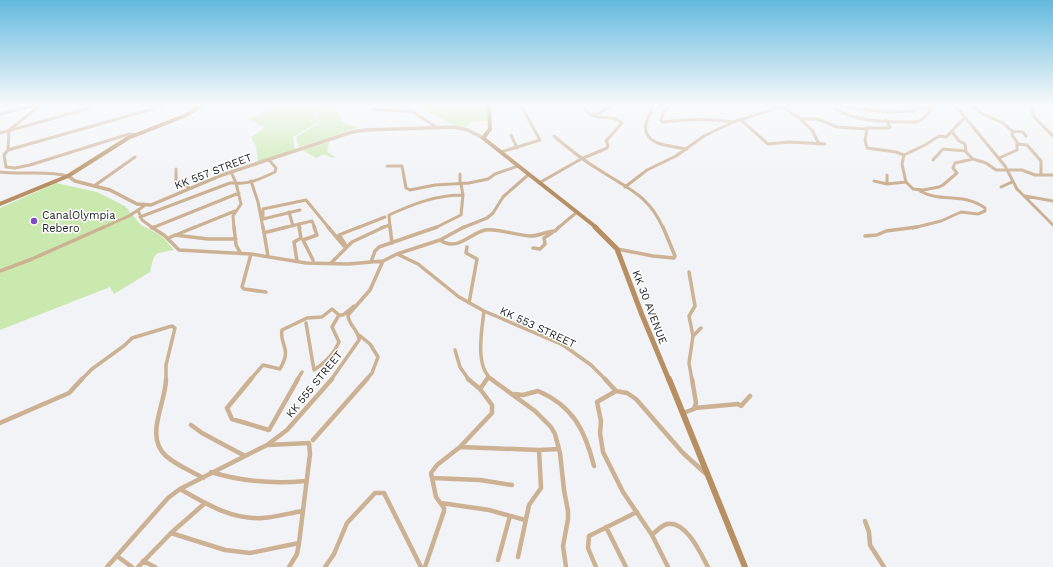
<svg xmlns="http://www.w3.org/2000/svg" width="1053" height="567" font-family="'Work Sans',sans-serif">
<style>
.green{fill:#c9e9af}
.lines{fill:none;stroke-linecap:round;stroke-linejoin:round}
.minor-far2{stroke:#ccb193;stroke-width:3}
.minor-far1{stroke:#ccb193;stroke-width:3.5}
.minor{stroke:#ccb193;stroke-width:4.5}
.tertiary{stroke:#ccb193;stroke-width:3.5}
.secondary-far2{stroke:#b78f62;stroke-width:4}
.secondary-far1{stroke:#b78f62;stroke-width:5}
.secondary{stroke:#b78f62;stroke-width:6}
.poi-dot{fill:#814cc3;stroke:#fff;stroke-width:1.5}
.labels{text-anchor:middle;stroke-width:3;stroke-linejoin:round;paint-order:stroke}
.street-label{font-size:11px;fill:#1c1d1e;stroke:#fff}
.poi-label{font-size:11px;fill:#1c1d1e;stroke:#fff;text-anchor:start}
</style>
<rect width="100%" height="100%" fill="#f1f3f6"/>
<path class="green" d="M284,104H298L300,106L304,104H325L327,109L314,114L318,122L293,137L295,150L258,162L256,146L251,137L265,128L250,119L266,110Z
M418,104H487L488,121L471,122L467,127L456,126L416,106Z
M327,110L338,111C339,124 350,125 360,127L299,147L296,137L319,123L316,114Z
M329,142L327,152L335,157L332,158L324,154L316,158L303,150Z
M56,183L97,192L125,206L141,225L162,236L174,250C153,254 155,251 150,272L114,294L110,287L0,330V208Z"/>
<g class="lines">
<path class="minor-far2" d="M42,104L9,130L8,150L4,155L6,167L15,168L30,165L129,134L135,135
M645,104L652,109C650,114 647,119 646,124C642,146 672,146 687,149
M670,104L663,113L661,120L662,122C686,119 710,118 733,122
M778,104L801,119H817L837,127L867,129L865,140L867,148L896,152L904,155
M849,104L848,107L852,108L886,112L914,111L912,108H932L938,104
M954,104L1005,166L1017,189L1053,225
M977,104V107H973L983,114L1003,123L1012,131L1023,132L1026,136
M1028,104L1035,118L1053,136
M834,108C856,123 890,122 916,122C924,120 928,115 932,108L927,104
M374,109L413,112L436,127
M0,114L39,104
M591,114H597L615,104
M799,118L812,130L819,144
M965,118C958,123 953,131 946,137L939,136L925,145L904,155L902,164L906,182L913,189L923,190L939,187L943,185L957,173L953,168L955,163L973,159L986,163L996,170H1022L1035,175H1053
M741,120L768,144L789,142L825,144
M866,128H889L890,127L886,120
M952,132L959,141L965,144L966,152L973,159
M0,133L105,104
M511,135L517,148
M554,136C569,149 584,161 601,171C629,189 649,196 663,228
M1018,144L1027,145L1041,161V175
M8,150L170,104
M501,152L540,140L520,104
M999,158L1017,150V142L1012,135L1013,132
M933,160L943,149L966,151
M387,166H402L406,188L410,190L435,185L469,183L488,179L495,174L518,166
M176,169V181L190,188
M0,172C23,175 46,170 68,176
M231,172L236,183C249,185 264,177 275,172L276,168L269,160
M460,174V184
M887,175V184
M251,181L258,202L263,228
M874,181L887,184L906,182
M539,183L581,159L607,148L608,145L606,141L622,123C608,111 592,126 583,104
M94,186L135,157
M625,187L647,170L676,156L704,136L733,122L781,107L785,104
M1001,187L1012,182
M1025,196L1053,201
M138,210L142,220L153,228
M300,210L263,219V209L306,200L329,228
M289,212L293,226
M140,217L230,183H236L241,204L233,216L234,228
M299,224L300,228
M102,228L129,216L144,206
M152,228L239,193
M193,228L235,211
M283,228L312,221L315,228
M357,228L385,217
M381,228L390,225
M390,228L389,215C413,204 436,195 463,195
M435,228L461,215L463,195L461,184
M462,228L487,218L493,213L503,197L528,175
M558,228L577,212
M913,228L941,221L961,212L978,214L985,211V208C963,192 941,203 920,191"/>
<path class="minor-far1" d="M151,227L164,235L179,250L251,254L306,263L348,264L383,261
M234,227L236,245L241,254
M263,227L268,256
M328,227L344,246L345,244L339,235L359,227
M390,227L392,243
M152,228L154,227
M267,232L287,227
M176,235L195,227
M865,236L877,235L886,231L917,227
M169,238L175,235L208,239H236
M440,240C457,252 469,234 485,230C499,228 517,236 531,236C540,236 546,231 555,231L559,227
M467,247L466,253L477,259L469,303
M533,248L540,249L545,244L544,238L553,232
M617,249L653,256L674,258L675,256L663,227
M251,254L242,287L244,289L266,292
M397,254L418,264L459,297L484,311L563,345L591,365L606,380
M313,260L303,240L317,235L314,227
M297,261L294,242L301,238L299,227
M371,262L375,251L379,247L437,227
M331,263L352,242L384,227
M0,271L32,259L104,227
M689,272L695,306L689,316L693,336
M484,311C482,330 474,368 493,380
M306,323L314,370C325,363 334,354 339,342L332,327L339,315
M359,335L370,344L378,357L372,373L366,380
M455,350L460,367L469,380
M81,380L92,369L125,345L132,338L172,326L175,328L166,365V380
M250,380L263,365L280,369L281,367C292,347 279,345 282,330L307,318L322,317L332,309L339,315H343L354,306
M297,380L302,372
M331,380L359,340C359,330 348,325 348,315L370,290L383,261L397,254L440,240L464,227
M486,380L488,377
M692,380L689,363L693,336L701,328"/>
<path class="minor" d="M166,379C166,403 144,436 166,456C176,465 191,471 203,478
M251,379L227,408L232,419L269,430L298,379
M468,379L480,389
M491,379L535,411L551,427L555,434L560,453L564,490L568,511V519L563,546L566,567
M605,379L616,391L627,393L636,399L683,453L705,473
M616,391L597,402L601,421L600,433L603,452L623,492L652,535L668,567
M515,394L523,395L538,391C573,406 585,430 594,466
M695,408L738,404L741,406L750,396
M683,413L694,409L696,403L692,379
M0,423L69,393L82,379
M191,425L202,433L245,456
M313,440L367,379
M268,445L309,443L310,454L299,543L297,554L289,567
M460,447L539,450L559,449
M211,472C243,482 273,484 306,481
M432,478L480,480L512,485
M180,489C206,504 232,520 263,518C277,517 290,513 303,511
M441,503L489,510L525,520
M865,521L869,532L870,545L884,567
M606,527L626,567
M171,533L225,550L250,553L299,543
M652,535C656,531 661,526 667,524C686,520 701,554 708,567
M117,556L132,567
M518,557L529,505L541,488L539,450
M498,560L510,516
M143,561L155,567
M107,567L168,498L180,489L267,445L287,430L332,379
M138,567L171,533L204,504
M325,567L334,554L347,523L375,493H384L421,567
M425,567L444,511V508L436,497L431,473L437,465L460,447L492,413V405L480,389L487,379
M596,567L588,548L589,536L637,512"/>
<path class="tertiary" d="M68,176L75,181L110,190L137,204L151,205L222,175L352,132L365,130L454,127L468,130L483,138"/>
<path class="secondary-far2" d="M489,104L490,129L483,138L597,228
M0,204L68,176L128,138L184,116L204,104"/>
<path class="secondary-far1" d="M595,227L617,249L642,315L669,380"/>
<path class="secondary" d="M669,379L745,567"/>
</g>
<linearGradient id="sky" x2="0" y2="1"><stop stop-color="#62b9de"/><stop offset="0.57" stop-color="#f9fafb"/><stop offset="1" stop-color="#f9fafb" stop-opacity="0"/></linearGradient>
<rect width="1053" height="184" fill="url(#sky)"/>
<circle class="poi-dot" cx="34" cy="221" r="4"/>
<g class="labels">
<g class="street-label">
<text transform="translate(213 171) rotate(-21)" y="4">KK 557 STREET</text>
<text transform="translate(650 307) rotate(69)" y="4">KK 30 AVENUE</text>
<text transform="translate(538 327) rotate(25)" y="4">KK 553 STREET</text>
<text transform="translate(314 384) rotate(-51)" y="4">KK 555 STREET</text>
</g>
<g class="poi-label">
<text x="42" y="219">CanalOlympia<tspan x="42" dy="13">Rebero</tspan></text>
</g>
</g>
</svg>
